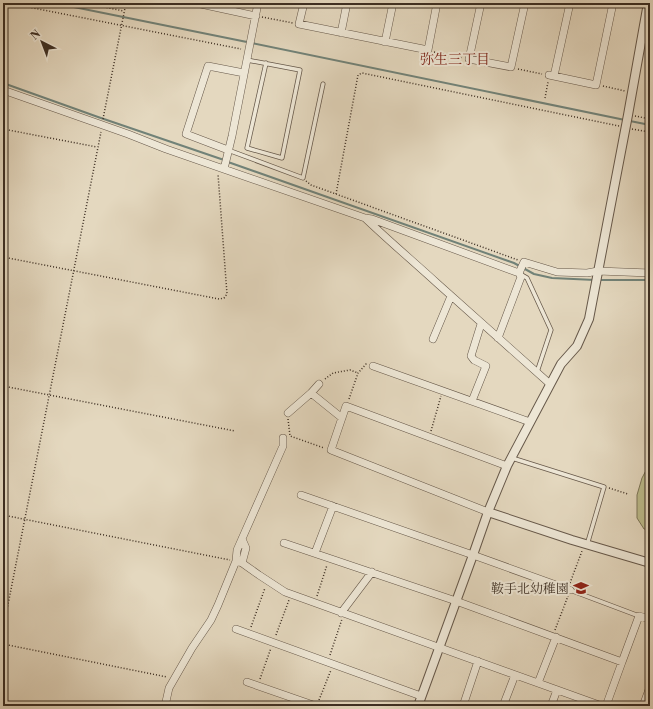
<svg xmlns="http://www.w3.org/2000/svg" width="653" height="709" font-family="'Libre Bodoni','Noto Serif JP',serif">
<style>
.green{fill:#bcbc8c;stroke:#7c7558}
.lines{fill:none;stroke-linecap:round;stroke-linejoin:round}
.stream{stroke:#718278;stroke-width:2}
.service-casing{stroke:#66584a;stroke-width:5}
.minor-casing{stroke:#66584a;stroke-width:8}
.tertiary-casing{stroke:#66584a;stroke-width:10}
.path{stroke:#3c2e23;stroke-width:1.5;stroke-dasharray:1 2;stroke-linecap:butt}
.service{stroke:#ede6d5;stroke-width:3.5}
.minor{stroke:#ede6d5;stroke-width:7}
.tertiary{stroke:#ede6d5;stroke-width:8}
.labels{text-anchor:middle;stroke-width:4;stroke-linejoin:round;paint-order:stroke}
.poi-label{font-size:13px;fill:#3c2e23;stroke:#ede6d5;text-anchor:end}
.neighbourhood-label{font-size:14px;fill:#7a1f14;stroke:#ede6d5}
</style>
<rect width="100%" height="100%" fill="#e4d8bf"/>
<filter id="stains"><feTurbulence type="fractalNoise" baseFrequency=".005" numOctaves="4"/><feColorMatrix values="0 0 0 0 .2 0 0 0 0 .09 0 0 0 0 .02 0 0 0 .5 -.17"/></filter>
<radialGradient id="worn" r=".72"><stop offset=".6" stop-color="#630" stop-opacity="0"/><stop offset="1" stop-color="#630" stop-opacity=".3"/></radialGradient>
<path class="green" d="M650,463V530L644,529L637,518V495L642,478Z"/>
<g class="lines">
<path class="stream" d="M54,3L242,41L625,120
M3,83L98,117L224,160
M630,121L650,125
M228,162L514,263L534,274L552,278L595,280
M599,280H650"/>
<g class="service-casing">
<path id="service" d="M247,60L300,70L282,158L247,148L266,63
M228,150L303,178L323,84
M520,274L527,278L551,330L537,372
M512,458L604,487L587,545
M570,590L639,616"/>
</g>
<g class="minor-casing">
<path id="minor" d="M196,3L256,16
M304,3L299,24L428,50L437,3
M481,3L469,59L511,67L525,3
M341,33L347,3
M385,42L393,3
M549,75L596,85L613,3
M554,76L570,3
M3,90L128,134L166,149L365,218C389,241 414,262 438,284C476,318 513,351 550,384
M228,150L186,134L208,66L244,73
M224,169L232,136L258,3
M365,218L372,219L519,273
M498,338L521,277L519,273L524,262L557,272L587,273L598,271L650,273
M433,339L451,296
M373,366L530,422
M311,393L342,418
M472,401L486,366L474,360L471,356L481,324
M288,413L311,393L319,384
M301,495L473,555L570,590
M488,512L331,450L346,406L507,466
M242,539L246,548L242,563
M284,543L456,601L622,662L639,616L650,619
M315,553L333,506
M236,561L242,563L259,575L285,592L602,706
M341,613L372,572
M236,629L421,696
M247,682L316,706
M538,683L556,637
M165,706L169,688L192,648L211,620L218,605L236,561L237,550L283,446V438
M463,706L478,661
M503,706L515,675
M551,706L557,690
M606,706L622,662
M643,706L650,687"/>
</g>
<g class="tertiary-casing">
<path id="tertiary" d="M488,512L572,540L650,563
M418,706L473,555L488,512L507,466L561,364L577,346L589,319L628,115L648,3"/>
</g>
<path class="path" d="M8,3L241,49
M83,3L124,11
M262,17L293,23
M434,52L463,58
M518,69L542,74
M603,86L625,91
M545,98L548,82
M635,116L650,119
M103,119L126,3
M3,129L97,147
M632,129L650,132
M306,181L311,185L518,260
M336,194L358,75L362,73L619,126
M3,257L219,299L224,298L227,294L218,174
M325,379L333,373L350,370L358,373
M3,386L235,431
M349,399L358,373L366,364H367
M288,419L290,436L324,448
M431,431L441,396
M609,488L628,494
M3,515L230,560
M570,583L582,551
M317,596L327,565
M251,627L265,588
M3,630L101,132
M555,630L568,596
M276,635L289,600
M3,644L167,677
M330,655L342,619
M260,679L271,648
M319,700L331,670"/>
<use href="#service" class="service"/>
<use href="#minor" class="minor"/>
<use href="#tertiary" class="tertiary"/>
</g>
<defs>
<g id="school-bare" transform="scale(1.2)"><path d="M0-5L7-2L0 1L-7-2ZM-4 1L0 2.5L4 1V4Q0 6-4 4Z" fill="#8f2418" stroke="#ede6d5" stroke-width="2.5" paint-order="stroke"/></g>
</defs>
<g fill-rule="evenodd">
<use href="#school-bare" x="581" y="588"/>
</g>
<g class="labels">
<g class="poi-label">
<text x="569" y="593">鞍手北幼稚園</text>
</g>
<g class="neighbourhood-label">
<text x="455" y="64">弥生三丁目</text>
</g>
</g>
<rect width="653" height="709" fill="none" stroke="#e4d8bf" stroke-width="16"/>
<rect x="4" y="4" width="645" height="701" fill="none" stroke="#3c2e23" stroke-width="2"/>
<rect x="8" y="8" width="637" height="693" fill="none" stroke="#3c2e23"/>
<g transform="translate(42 42) rotate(318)" stroke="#ede6d5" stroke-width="3" paint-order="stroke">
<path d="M0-3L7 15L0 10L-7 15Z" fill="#3c2e23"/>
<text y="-6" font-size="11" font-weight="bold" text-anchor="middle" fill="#3c2e23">N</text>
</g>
<rect width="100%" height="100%" filter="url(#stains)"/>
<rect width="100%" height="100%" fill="url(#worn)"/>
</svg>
